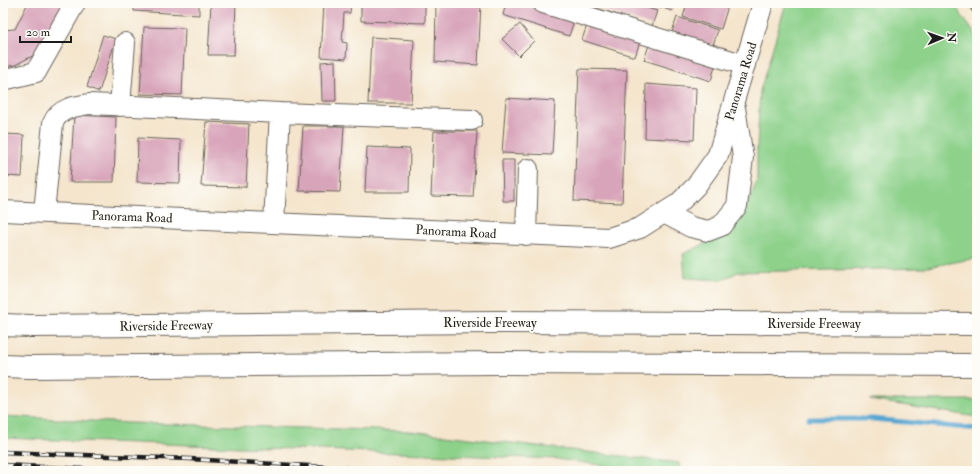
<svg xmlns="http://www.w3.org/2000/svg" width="980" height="474" font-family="'IM FELL Double Pica',serif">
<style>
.green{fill:#8dd18b;stroke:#547654}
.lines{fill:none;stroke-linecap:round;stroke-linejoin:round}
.stream{stroke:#57a6d1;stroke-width:5}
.building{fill:#d8a4ba}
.minor-casing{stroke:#68625a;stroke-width:22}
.highway-casing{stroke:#68625a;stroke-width:24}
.minor{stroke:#fff;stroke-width:20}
.highway{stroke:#fff;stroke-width:22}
.rail-casing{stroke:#1c1c1c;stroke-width:4.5}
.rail{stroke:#fdfcf7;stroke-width:3;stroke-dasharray:9;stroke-linecap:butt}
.labels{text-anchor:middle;stroke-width:4;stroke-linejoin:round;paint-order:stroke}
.street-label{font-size:13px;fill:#1c1c1c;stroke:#fdfcf7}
</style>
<rect width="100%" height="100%" fill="#fdfcf7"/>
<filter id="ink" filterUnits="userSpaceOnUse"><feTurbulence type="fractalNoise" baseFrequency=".025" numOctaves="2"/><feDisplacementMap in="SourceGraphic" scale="8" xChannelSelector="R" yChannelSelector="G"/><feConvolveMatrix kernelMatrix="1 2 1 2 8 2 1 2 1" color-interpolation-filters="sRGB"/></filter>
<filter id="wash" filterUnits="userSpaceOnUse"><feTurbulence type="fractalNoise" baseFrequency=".012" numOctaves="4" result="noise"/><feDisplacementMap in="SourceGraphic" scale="16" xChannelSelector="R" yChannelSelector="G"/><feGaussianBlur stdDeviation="0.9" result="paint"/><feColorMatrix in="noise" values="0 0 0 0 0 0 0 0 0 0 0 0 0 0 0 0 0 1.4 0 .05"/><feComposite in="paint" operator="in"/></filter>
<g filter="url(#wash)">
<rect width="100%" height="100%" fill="#f4e5cc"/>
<path class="green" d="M786,3H953L977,37V258L923,268L738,272L722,280L685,278L683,254L724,235L745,211L757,181V148L760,91Z
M870,400H977V417Z
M3,416L129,423L411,431L679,463L680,471H643L557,459L3,438Z"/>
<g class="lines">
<path class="stream" d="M809,419H873L977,429"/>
</g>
<g id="blocks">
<path class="building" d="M28,3H65L40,52L15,65L3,67V30L15,29Z
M134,3H199V15L134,11Z
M211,3H236L234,55H208Z
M324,3H351L350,13H344L342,42L347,43L346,59L321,57Z
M361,3H425V23L361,21Z
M436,3H481L478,65L435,62Z
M506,3H517L574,21L569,36L503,15Z
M581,3H631L657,11L652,26Z
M646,3H674L672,11Z
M687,3H729L721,29L683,17Z
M677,17L718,30L713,45L672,32Z
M520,24L534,41L519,56L502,39Z
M587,25L640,41L635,57L582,40Z
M144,27L185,28L182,95L140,94Z
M103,35L116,39L99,92L87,87Z
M371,37L414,40L411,103H368Z
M649,45L715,66L711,81L644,60Z
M335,61L336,101H322L321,62Z
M579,69L627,70L622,203L574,201Z
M646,84L696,88L694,140L645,138Z
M506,98L555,101L552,155L502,153Z
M74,115L116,117L114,182H70Z
M206,122L249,124L246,187L201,186Z
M303,126H344L340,192L299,191Z
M434,131H477L473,197L431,196Z
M5,134L24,135L22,177L4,176V154H3V145H4Z
M138,138L181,140L180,183L137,182Z
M367,147L410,149L409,192H365Z
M502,160H514V201H503Z"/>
</g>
</g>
<g filter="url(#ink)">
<use href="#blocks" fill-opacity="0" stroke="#68625a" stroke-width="1"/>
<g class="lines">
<g class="minor-casing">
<path id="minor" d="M543,3L745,65
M3,80L36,72L75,3
M120,106L125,43
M3,211L609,238L640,228L678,204L696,186L718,155L763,3
M44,212L53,123C59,108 76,106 90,104L280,113
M664,213L691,227L708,231L721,226L737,206L743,157L735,108
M274,222L280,113L472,120
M526,235L528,169"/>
</g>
<g class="highway-casing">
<path id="highway" d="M3,325L30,326L495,322L977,324
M3,366L29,367L495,363L977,365"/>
</g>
<use href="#minor" class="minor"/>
<use href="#highway" class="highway"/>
<g class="rail-casing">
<path id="rail" d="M969,3L977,15
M3,452L190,459L396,471
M3,465L125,471"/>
</g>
<use href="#rail" class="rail"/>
</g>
</g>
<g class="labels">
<g class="street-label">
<text transform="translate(740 81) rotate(-73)" y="5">Panorama Road</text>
<text transform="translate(132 216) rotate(2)" y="5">Panorama Road</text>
<text transform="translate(456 231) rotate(3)" y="5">Panorama Road</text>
<text x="490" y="327">Riverside Freeway</text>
<text x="814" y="328">Riverside Freeway</text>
<text transform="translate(166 325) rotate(-1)" y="5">Riverside Freeway</text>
</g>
</g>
<rect width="980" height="474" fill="none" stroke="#fdfcf7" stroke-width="16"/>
<g transform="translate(942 38) rotate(88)" stroke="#fdfcf7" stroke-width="3" paint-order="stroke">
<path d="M0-3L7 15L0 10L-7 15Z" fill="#1c1c1c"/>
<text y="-6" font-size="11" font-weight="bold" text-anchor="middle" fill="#1c1c1c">N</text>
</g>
<path d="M20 36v6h51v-6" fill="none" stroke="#1c1c1c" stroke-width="2"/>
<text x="26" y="36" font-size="12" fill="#1c1c1c" stroke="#fdfcf7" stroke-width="3" paint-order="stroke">20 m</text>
</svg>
